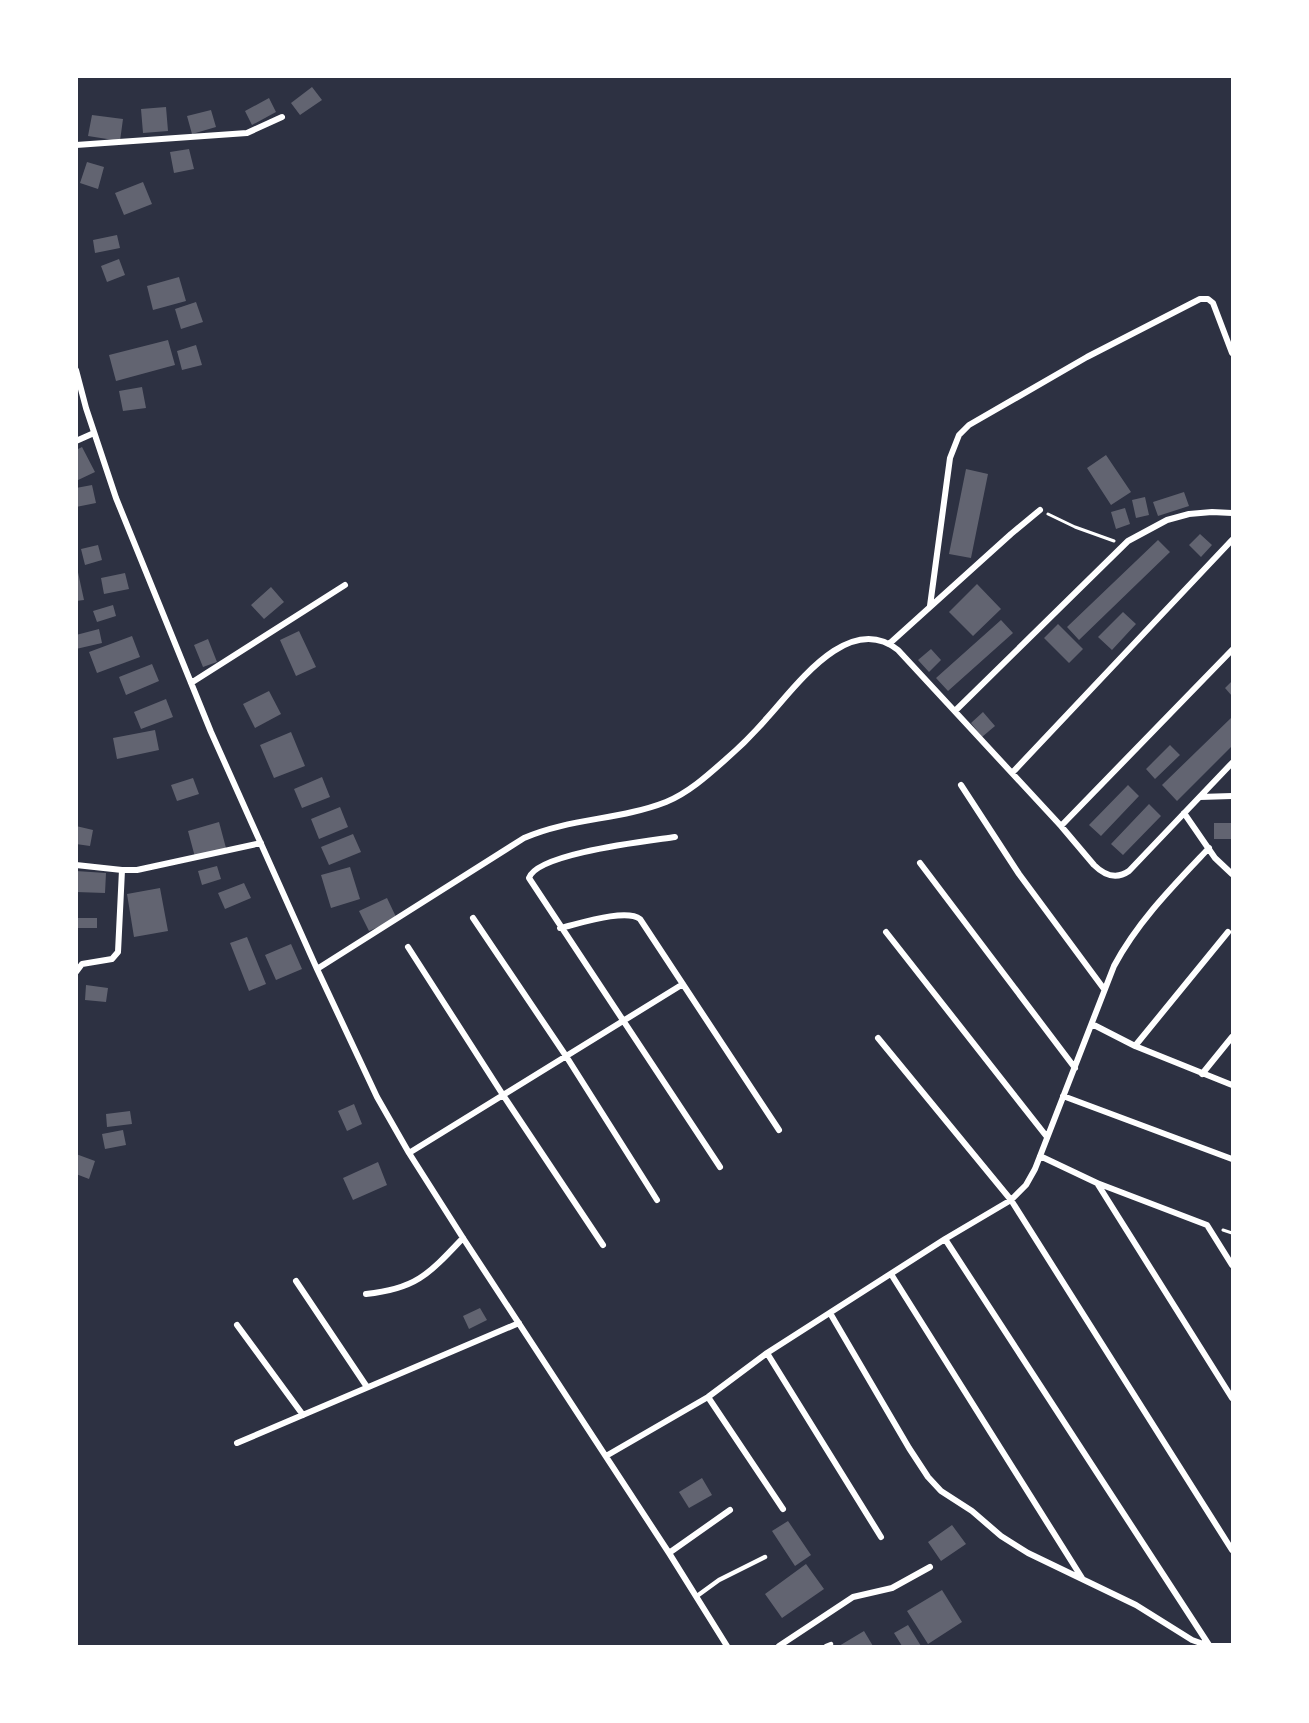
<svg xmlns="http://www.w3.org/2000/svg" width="1309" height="1723" font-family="'Space Grotesk',sans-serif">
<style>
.building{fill:#626471}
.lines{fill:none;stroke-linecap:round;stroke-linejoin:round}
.path{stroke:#fff;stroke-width:3}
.service{stroke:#fff;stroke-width:4.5}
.minor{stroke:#fff;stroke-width:6}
</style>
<rect width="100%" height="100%" fill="#2d3142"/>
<path class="building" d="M312,87L322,100L300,115L291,103Z
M269,98L276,112L252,125L245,111Z
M166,107L168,131L143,133L141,109Z
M211,110L216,127L192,134L187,116Z
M92,115L123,119L120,141L88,136Z
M189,149L194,169L174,173L170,152Z
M87,162L104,167L98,189L80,183Z
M143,182L152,204L124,215L115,193Z
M117,235L120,248L95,253L93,240Z
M119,259L125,275L107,282L101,266Z
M179,277L186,301L153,310L147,286Z
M196,302L203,322L181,329L175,309Z
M168,340L175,365L116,381L109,355Z
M196,345L202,365L182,370L177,351Z
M142,387L146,408L123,411L119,391Z
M82,447L95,472L76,481V450Z
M1106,455L1131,492L1111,505L1087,468Z
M966,469L988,474L971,558L949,554Z
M92,485L96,503L76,507V488Z
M1184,492L1189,506L1158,516L1153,502Z
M1145,497L1149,515L1136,518L1132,500Z
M1125,508L1130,524L1116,529L1111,512Z
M1200,534L1212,545L1201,557L1189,545Z
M1158,540L1170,552L1079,640L1067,627Z
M98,545L102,560L85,565L81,549Z
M76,563L84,600L76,601Z
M125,573L129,589L104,594L101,578Z
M977,584L1001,609L973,636L949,612Z
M271,587L284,602L264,619L251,605Z
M113,605L116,616L97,622L93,611Z
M1123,612L1136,624L1112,650L1098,637Z
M1001,620L1013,633L948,691L936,678Z
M1058,624L1083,649L1069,663L1044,638Z
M99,629L102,643L76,649V635Z
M299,631L316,667L296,676L280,640Z
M132,636L140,657L97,673L89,652Z
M208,639L217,662L203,667L194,645Z
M931,649L941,660L929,672L918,660Z
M152,664L159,681L126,695L119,677Z
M1232,681V696L1225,688Z
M269,691L281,714L255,728L243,704Z
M166,699L173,717L141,729L134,712Z
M983,712L995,726L982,737L971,723Z
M1232,717V746L1177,801L1162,785Z
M155,730L159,750L117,759L113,738Z
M291,732L305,766L274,778L260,745Z
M1170,745L1180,755L1155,779L1146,769Z
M322,777L330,797L302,808L294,789Z
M193,778L199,794L177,801L171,785Z
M1128,785L1139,796L1101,836L1089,825Z
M1149,804L1161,816L1123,855L1111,844Z
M340,807L348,827L319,839L311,819Z
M219,822L226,848L195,857L188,831Z
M1214,823H1231V839H1214Z
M76,826L93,830L90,846L76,844Z
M353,834L361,852L329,865L321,847Z
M217,866L221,879L202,885L198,871Z
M350,867L360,899L331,908L321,875Z
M76,871L106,873L105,893L76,892Z
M244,883L251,898L225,909L218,893Z
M160,888L168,931L134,937L127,894Z
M387,898L397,919L369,931L359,911Z
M76,918H97V928H76Z
M247,937L266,984L249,991L230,943Z
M291,944L302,969L276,980L265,955Z
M86,985L108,988L106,1002L85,1000Z
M354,1104L362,1124L347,1131L338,1111Z
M130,1111L132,1124L107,1127L106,1114Z
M123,1130L126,1145L105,1149L102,1134Z
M76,1154L95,1161L89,1179L76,1174Z
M378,1162L387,1185L353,1200L343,1178Z
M480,1308L487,1320L469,1329L463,1316Z
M702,1478L712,1495L689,1508L679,1492Z
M788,1521L811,1555L795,1566L772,1531Z
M952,1525L966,1544L941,1561L928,1542Z
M806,1564L824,1589L782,1618L765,1594Z
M942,1590L962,1622L928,1644L907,1611Z
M908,1625L921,1646H902L894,1633Z
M864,1631L873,1646H839Z"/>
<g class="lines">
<path class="path" d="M1048,514L1075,527L1114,541
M1223,1230L1232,1233"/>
<path class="service" d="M697,1596L719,1580L765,1557
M826,1646L831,1644"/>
<path class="minor" d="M76,145L247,133L282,117
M76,370L86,408L116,498L211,732L317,969L377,1097L409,1153L463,1238L669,1553L727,1646
M76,441L94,433
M930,606L950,458L959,435L969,425L1087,357L1200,299H1208L1213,303L1232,353
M889,644L1011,534L1040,510
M191,683L345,585
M956,710L1128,541L1167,520L1189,514L1212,512L1232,513
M1012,773L1232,540
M961,785L1019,874L1104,989
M1200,797L1232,796
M1184,813L1215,858L1232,874
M1061,826L1232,650
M675,837C649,841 537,853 529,878L720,1167
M920,863L1075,1068
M76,865L122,870
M473,918L566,1056L657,1200
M560,928C578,924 626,908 640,919L779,1130
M886,932L1047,1137
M408,947L503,1095L603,1245
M317,969L524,838C570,818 620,820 666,802C688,793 707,776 725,760C740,747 754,733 767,718C797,685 849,611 898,650L1061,826L1094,865C1104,875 1116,880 1129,871L1232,763
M76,972L82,964L112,959L118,952L122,870H137L261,843
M1092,1024L1135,1046L1232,1085
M878,1038L1011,1200L1232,1550
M1135,1046L1228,932
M1202,1074L1232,1037
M1063,1096L1232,1159
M409,1153L683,984
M1040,1156L1097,1183L1207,1225L1232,1265
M1097,1183L1232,1398
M945,1239L1209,1645
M891,1274L1082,1578
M296,1281L367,1387
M366,1294C416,1289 429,1274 463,1238
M830,1313L909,1448L928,1477L941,1491L972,1511L1001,1536L1028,1553L1136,1605L1192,1640L1209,1646H1232
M237,1325L303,1415
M767,1353L881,1537
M708,1397L783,1509
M237,1443L519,1323
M606,1456L708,1397L767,1353L945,1239L1011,1200L1026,1185L1035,1169L1114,966C1138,921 1174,885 1209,848
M669,1553L730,1510
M779,1646L853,1597L892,1588L930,1567"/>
</g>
<rect width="1309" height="1723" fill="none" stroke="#ffffff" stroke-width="156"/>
</svg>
